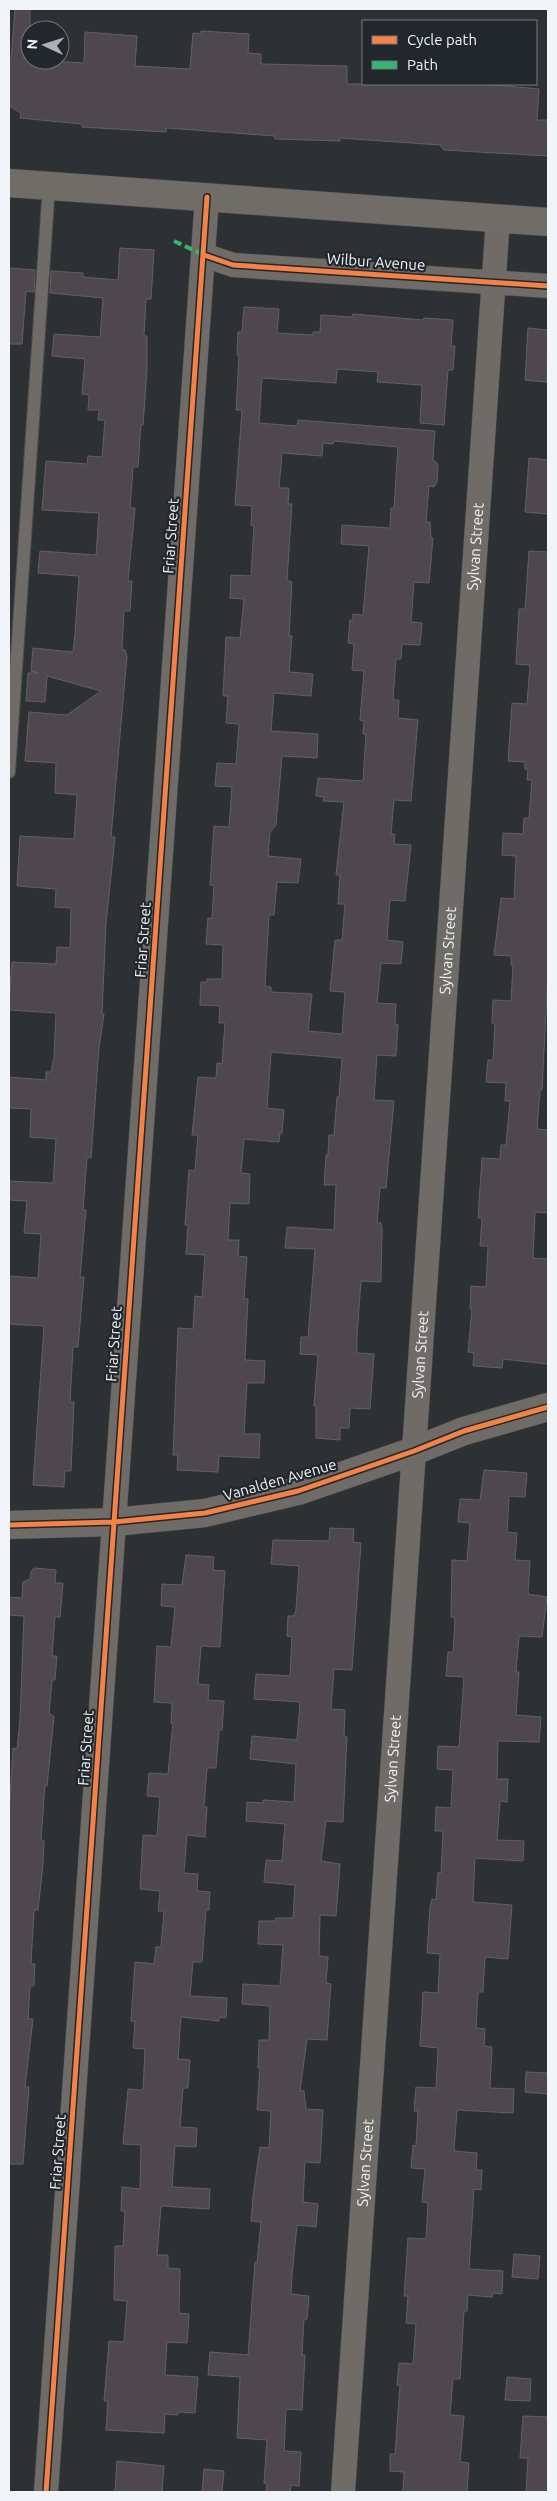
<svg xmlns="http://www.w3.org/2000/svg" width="557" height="2501" font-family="Ubuntu,sans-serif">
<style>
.building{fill:#4e484e;stroke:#616162;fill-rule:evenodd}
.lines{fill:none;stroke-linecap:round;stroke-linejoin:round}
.service-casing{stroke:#4a4c4e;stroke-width:14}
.minor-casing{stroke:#4a4c4e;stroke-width:25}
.tertiary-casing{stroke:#4a4c4e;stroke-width:29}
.secondary-casing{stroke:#4a4c4e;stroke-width:29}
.service{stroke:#6f6b66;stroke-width:12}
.minor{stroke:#6f6b66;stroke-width:24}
.tertiary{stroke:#6f6b66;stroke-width:28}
.secondary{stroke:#706d69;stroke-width:28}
.quiet{stroke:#33b770;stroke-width:4;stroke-dasharray:8 4;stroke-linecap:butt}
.cycleway-casing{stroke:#21272c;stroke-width:8}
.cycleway{stroke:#f48246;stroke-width:5}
.labels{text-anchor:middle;stroke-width:4.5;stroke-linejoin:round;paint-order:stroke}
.street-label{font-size:15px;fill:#f1f5f9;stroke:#21272c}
</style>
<rect width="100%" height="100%" fill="#2e3133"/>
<path class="building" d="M15,9H30V60L84,63L85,32L137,36L135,66L190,69L193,33L201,34V31L249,34L248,53L261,54V64L347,66V84H484L539,89L537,120H548V156L444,150L440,145L340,138V141L275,139V136L166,128V132L82,127V124L20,118L21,113L9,106V59L11,60Z
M120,248L154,250L151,299H146L144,336H147V370L143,425H141L138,467H133L130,508H135L128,581H132L130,611H124L122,649L125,650L127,656L111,837H115L106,924L102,1014H104L99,1048L91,1158L87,1157L83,1210H86L80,1277H84L78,1347H73L70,1402H74L71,1471H65L64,1487L33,1485L44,1326L9,1324V1276L38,1278L41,1234L24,1233L27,1201L9,1200V1181L53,1183L56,1139L30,1137L31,1109L9,1108V1077L46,1080V1072H51L54,1057L56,1013L9,1010V1005L12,962L56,964L57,947L70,948L71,908L55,907L56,889L17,886L20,836L74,839L77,795L55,793L56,763L25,761L29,712L67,715L101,691L47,676L45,702L26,701L28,673H39L31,671L33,648L73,652L75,634L79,576L38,573L40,551L96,555L99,513L42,510L46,461L87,464L88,456L102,457L105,420H98L99,410H88L89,395L82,394L85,359L52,356L54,334L100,337L103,298L50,293L51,271L83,273V277L118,280Z
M9,268L35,270L34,292L26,291L22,344H9Z
M244,307L279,309L277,333L313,335V332H320L321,315L352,317L353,314L423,320L424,318L453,320L451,346H455L453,370H448L444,425L420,423L422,385L377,382L378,372L337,369L336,383L262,378L259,423L297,426L298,420L435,431L433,460L438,464L437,482L434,487L429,486L426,522H430L431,538H433L429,583L414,582L411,622L422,623L420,645L402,644L401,659H396L393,700H399L398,718L418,720L411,801L394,800L391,834H395L394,844L411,845L405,901L390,900L387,940L403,942L401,964L381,963L377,1003L396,1004L395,1024L398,1025L396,1056L377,1055L374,1100L394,1101L386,1188H380L377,1223H381L382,1230L381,1282L361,1281L357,1335V1353L374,1354L370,1409L350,1408L349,1428H340V1440L316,1438V1406H314L318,1355L300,1354L301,1337H308L315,1249L285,1248L287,1227L334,1230L336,1185H324L326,1155H328L329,1135H334L337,1097H339L342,1058L271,1052L267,1108L284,1110L282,1133H280L279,1142L244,1139L241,1173L250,1174L249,1204L230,1203L228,1240H239L238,1256L247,1257L244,1299H248L245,1360L265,1361L264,1383H247L244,1434H260L259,1458L219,1456L218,1472L177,1470L178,1455H173L178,1328L193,1329L195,1296L202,1297L205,1255L186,1254L188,1225H185L189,1170L195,1171L198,1135H192L198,1077L216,1078L217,1063L222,1064L225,1023H219L220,1006L200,1005L201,982H207V979H222L223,945L206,944L208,918L212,919L214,885H210L214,826L229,827L232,787L215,786L217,763L236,764L239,724L226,723L228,696H223L226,637L240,638L244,599L230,598L231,575L251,576L254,526L251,525L252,506L235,505L242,410H236L239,356L237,355L238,332H242ZM334,441L398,447L394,508H391L390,528L342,525L341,544L369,546L363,615L353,614V620H350L348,643L354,644L352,670L364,671L360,720L364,721L363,734L366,735L363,781L318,778L316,796L324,797L323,801L344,802L336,875H340L338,904H345L342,940H335L330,991L345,992L342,1034L308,1031L312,994L271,992V987L265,986L269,915H274L277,882L298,883L301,859L268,856L270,832L276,825L282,756L317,758L318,734L271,731L274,693L311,696L313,674L289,672L292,636H289L292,582L287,580L292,504H288L289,488H279L282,453L322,456L323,443L333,444Z
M528,328L548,330L547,382L525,380Z
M529,458L548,460V514L525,512Z
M529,551L548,552V973L542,1090H540L537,1129L548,1130V1213L535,1212L533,1258L548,1259V1364L503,1359L502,1368L473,1366L474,1353L468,1352L472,1309H470L471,1286L486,1287L488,1246H480L482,1218H478L482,1158L500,1159L501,1145H506L510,1101H505L506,1083L486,1082L488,1060H493L495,1024L492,1023L493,1000L511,1001L513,966L511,965V956L494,955L501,898L514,899L516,856L502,855L503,833L523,834L524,818H529L532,780H527L528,770L525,769V762L508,761L512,703L527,704L530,665L516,664L519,609H525Z
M484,1470L527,1473L525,1497L509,1496L507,1532L517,1533L515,1560L530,1561L528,1594L547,1597L542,1637L519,1636L516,1672H519L516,1715L541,1717L539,1742L498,1741L497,1779H508L507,1802L500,1801L497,1840L524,1841L523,1861L475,1858L473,1902L512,1905L508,1959L485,1957L483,1992H478L476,2028L485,2029L484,2046L492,2047L490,2088L514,2089L513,2113L457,2110L454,2151L477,2153L476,2170H482L481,2190L474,2189L469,2269L503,2271L502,2294L493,2293L492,2297L468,2295L467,2311H464L460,2379H453L450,2415L464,2416L460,2462L469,2463L467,2492H403L404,2472L390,2471V2454H395L400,2386L397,2385L399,2363L413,2364L416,2324L406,2323L408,2296H404L408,2238L426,2239L428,2203L422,2202L425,2169L411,2168L413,2145L416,2146L418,2111H414L416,2087L436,2088L438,2048L420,2046L423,1992L438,1993L440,1954L427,1953L430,1907L432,1899L436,1900L438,1872L441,1873L443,1831H435L436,1807L451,1808L453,1770L437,1769L438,1746L459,1747L464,1677L446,1676L448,1652H453L455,1618L451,1617L452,1560L467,1561L470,1523L458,1522L460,1499L480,1500Z
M330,1528L354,1529L353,1542L361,1543L352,1670L334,1669L331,1709L345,1710L344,1737H347L343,1822L326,1821L321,1861L340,1864L336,1916L320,1915L319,1956L328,1957L326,1983L331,1984L327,2040L307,2039L300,2091H304L306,2109L323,2110L320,2163L305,2162L303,2202L318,2204L316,2227L297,2225L292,2275L291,2294L309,2296L307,2319H304L302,2355H305L302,2410L286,2409L284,2451L301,2452L299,2486L291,2485L290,2492H266L267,2484L264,2483L267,2440L237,2438L240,2377L208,2375L210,2352L248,2355L255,2262L257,2263L261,2222L251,2221L253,2197L260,2147L269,2148L271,2111L257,2110L260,2068H258L259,2040H269L270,2006L242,2004L243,1984L280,1986L283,1945L258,1944L259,1921H275L276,1918H293L295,1885L264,1882L266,1860L282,1861L285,1824L246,1821L247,1802L263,1803V1800L294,1802L296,1764L250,1759L252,1736L297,1740L300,1702L254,1699L256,1674L290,1676L292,1637L287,1636L288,1616H294L296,1610L299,1566L271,1564L273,1540L329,1541Z
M186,1555L214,1557L213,1570L225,1571L220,1647L201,1646L198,1684L209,1685L208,1700L224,1701L222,1730H219L216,1768H207L204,1807H207L205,1837L187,1835L184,1873L198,1874L197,1891L210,1892L209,1910H206L202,1962H193L190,1996L227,1998L226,2018L219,2017V2021L181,2017L178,2059L190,2060L188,2088H183L180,2127L197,2128L196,2147L175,2146L172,2187L210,2189L209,2209L161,2206L157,2255H168V2268L180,2269L179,2313L189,2314L187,2343L167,2342L165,2375L198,2377L195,2413L178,2412V2415L165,2414L164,2433L106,2430L108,2401H104L109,2341L124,2342L127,2301L114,2300L115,2246H123L125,2211H121L122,2187L140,2189L141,2145L123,2144L128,2089L143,2090L145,2049L133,2048L135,2021H131L135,1962L154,1964L156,1947H161L164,1911H158L160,1891L140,1889L143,1835L157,1836L160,1797L147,1796L149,1773L168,1774L173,1723H171L172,1703L154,1702L157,1646L171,1647L175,1607L161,1606L162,1584L182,1585Z
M34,1568L56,1570L55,1583H63L60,1617H55L52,1656H57L55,1680H52L49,1714L54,1716L47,1786L45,1785L41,1840L44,1841L43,1864L38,1910H34L31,1964H35L34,1986H30L28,2019H33L25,2087H29L23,2164H9V1819L13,1748L17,1749L20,1720L24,1616L9,1615V1597L22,1598L23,1582L30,1579L31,1572Z
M526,2072L548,2073V2094L525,2092Z
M514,2254L540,2256L538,2279L512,2277Z
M507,2377L531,2379L530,2401L505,2400Z
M523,2416L548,2417V2492H526L528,2458H520Z
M117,2461L164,2466L162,2492H115Z
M204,2469L224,2471L222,2492H202Z"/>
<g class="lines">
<g class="service-casing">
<path id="service" d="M9,772L49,185"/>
</g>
<g class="minor-casing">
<g id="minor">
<path d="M204,255L233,265L548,286"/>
<path d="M46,2492L207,197"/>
<path id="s1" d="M343,2492L498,218"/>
</g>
</g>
<g class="tertiary-casing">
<path id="tertiary" d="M9,1525L114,1522L205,1513L298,1491L414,1451L464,1431L548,1407"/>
</g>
<g class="secondary-casing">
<path id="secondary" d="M9,183L548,222"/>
</g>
<use href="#service" class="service"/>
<use href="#minor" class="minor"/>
<use href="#tertiary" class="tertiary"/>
<use href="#secondary" class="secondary"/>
<path class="quiet" d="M174,241L204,255"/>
<g class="cycleway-casing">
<path id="cycleway" d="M204,255L233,265L548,286
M9,1525L114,1522L205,1513L298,1491L414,1451L464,1431L548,1407
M46,2492L207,197"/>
</g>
<use href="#cycleway" class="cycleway"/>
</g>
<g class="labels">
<g class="street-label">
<text transform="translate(376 262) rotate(4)" y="5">Wilbur Avenue</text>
<text transform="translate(171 536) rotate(-86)" y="5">Friar Street</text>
<text dy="5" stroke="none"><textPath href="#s1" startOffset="1950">Sylvan Street</textPath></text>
<text transform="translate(143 940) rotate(-86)" y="5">Friar Street</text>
<text dy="5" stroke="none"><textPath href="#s1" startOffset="1545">Sylvan Street</textPath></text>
<text transform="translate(114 1344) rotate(-86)" y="5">Friar Street</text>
<text dy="5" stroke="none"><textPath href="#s1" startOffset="1140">Sylvan Street</textPath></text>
<text transform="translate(280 1480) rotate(-16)" y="5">Vanalden Avenue</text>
<text transform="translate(86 1748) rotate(-86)" y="5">Friar Street</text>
<text dy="5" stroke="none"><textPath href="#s1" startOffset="735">Sylvan Street</textPath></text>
<text transform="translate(58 2152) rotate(-86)" y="5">Friar Street</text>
<text dy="5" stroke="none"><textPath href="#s1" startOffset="330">Sylvan Street</textPath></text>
</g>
</g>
<rect width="557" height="2501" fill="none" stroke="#f1f5f9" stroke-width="20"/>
<rect x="362" y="20" width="175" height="65" fill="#21272c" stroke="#74797e"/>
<rect x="372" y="36" width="25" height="8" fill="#f48246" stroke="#74797e"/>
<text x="407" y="45" font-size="15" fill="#f1f5f9">Cycle path</text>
<rect x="372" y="61" width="25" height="8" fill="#33b770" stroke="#74797e"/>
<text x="407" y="70" font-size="15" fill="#f1f5f9">Path</text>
<g transform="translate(45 45) rotate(274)"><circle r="24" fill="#21272c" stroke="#74797e"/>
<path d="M0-4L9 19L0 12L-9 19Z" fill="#adb0b4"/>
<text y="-8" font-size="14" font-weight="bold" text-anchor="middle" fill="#f1f5f9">N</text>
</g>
</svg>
